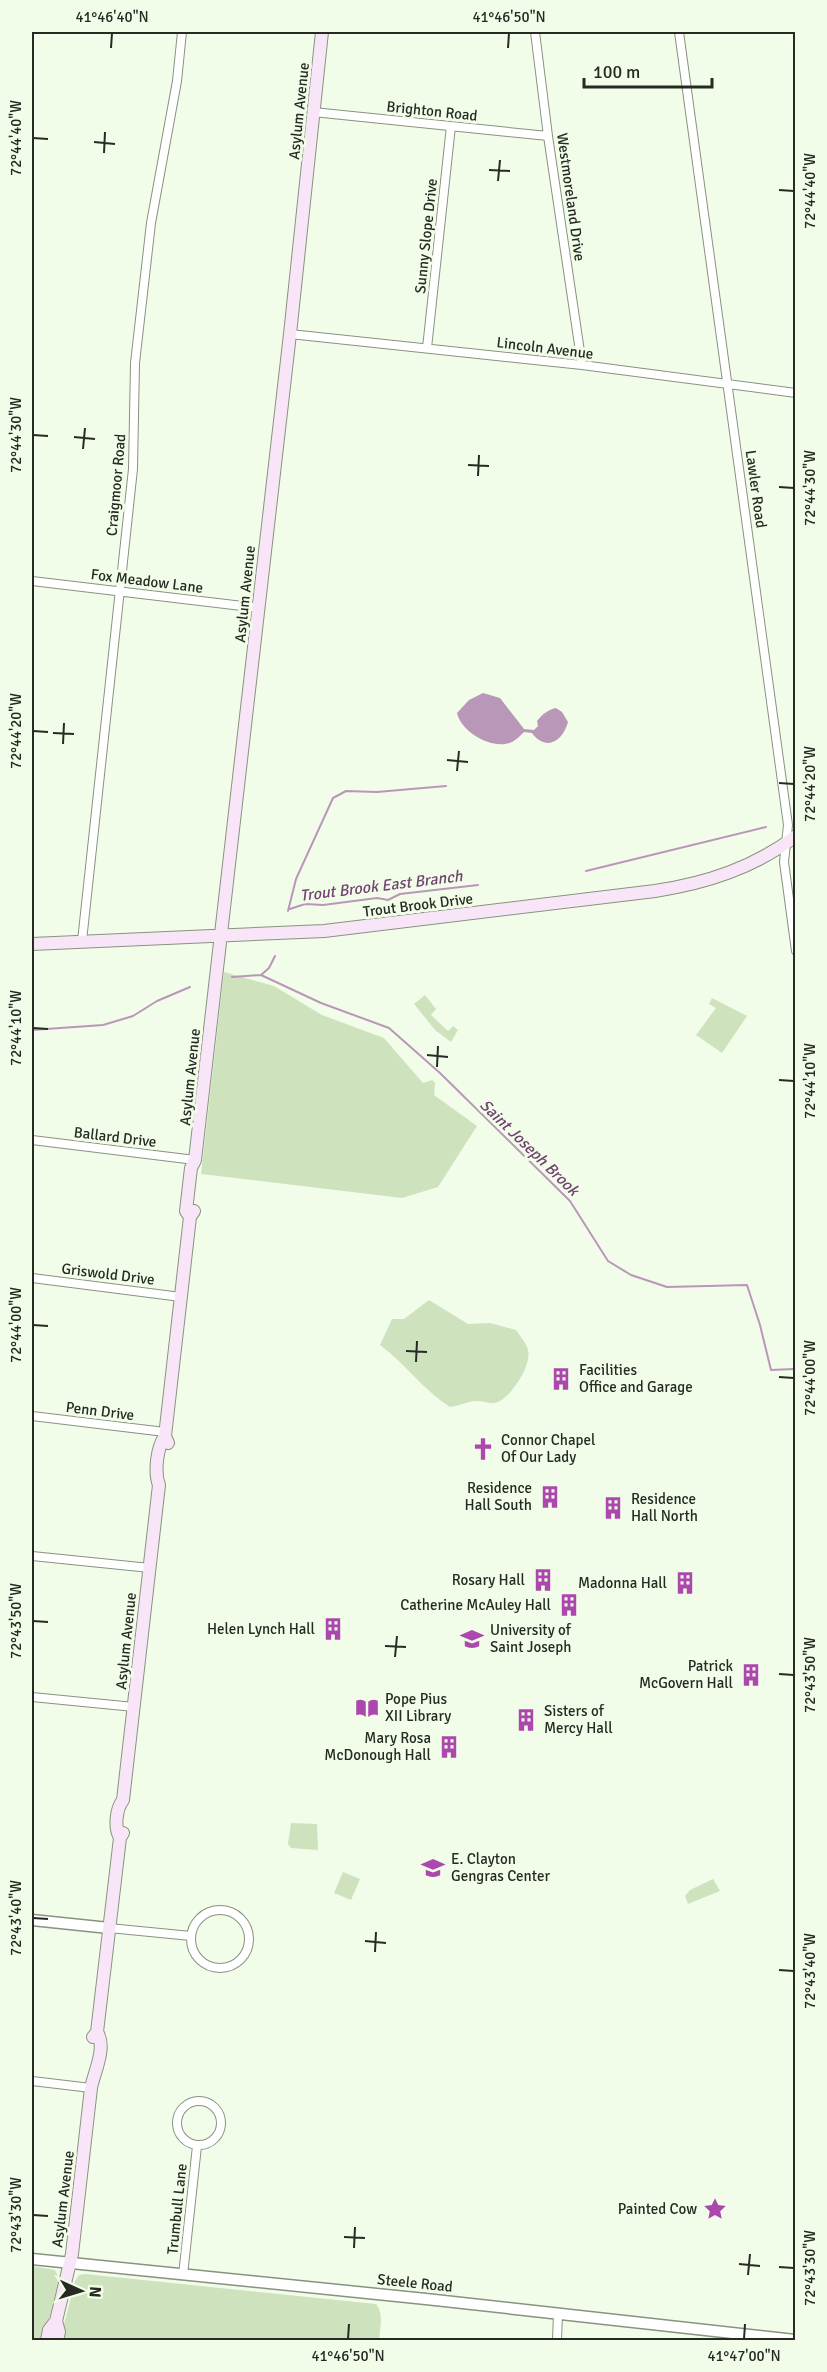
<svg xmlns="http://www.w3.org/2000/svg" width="827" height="2372" font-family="Signika,sans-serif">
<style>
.green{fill:#cee3bd}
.water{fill:#b997b8}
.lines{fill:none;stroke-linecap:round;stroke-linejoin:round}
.stream{stroke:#b997b8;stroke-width:2}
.minor-casing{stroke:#889280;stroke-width:10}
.tertiary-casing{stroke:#889280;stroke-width:13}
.secondary-casing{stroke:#889280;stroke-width:14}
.minor{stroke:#fff;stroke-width:8}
.tertiary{stroke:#fff;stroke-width:10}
.secondary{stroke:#f8e6f8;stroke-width:12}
.ticks{fill:none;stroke:#262a23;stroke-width:2}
.labels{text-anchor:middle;stroke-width:6;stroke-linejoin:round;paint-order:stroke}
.street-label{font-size:15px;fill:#262a23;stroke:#f2fde9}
.poi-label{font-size:15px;fill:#262a23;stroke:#f2fde9;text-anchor:end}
.water-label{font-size:16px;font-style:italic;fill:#704370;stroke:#f2fde9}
.neatline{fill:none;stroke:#262a23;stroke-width:2}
.ticks-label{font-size:15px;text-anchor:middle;fill:#262a23}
</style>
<rect width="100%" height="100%" fill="#f2fde9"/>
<path class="green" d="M224,972L274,986L322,1015L384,1038L423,1083L432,1080L435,1083L434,1095L477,1126L438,1187L402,1198L201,1174Z
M425,995L436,1009L431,1015L448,1031L453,1026L458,1030L451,1042L435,1030L414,1004Z
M712,998L747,1016L722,1053L696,1035L716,1008L709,1004Z
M429,1300L468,1324L490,1323L516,1330C520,1336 527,1344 528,1350C532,1365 512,1395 500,1401C492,1406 485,1401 477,1401C469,1401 458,1406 450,1407C423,1390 406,1364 380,1345L392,1319H404Z
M291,1823L317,1824L318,1850L291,1848L288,1844Z
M343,1872L360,1879L351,1900L334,1893Z
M713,1879L720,1891L688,1904L685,1896L690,1890Z
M32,2266L55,2270L59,2278L44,2340H32Z
M85,2274L376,2304C384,2313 380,2329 379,2340H60L75,2281L79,2275Z"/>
<path class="water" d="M483,693L500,698L524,729L534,730L538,726L537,721C543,714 547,710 556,708L562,712L568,722C563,741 546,752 532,733L524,732C521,735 516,740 512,742C493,751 461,732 457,713L469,700Z"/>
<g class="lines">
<path class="stream" d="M586,871L766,827
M290,909L305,904L323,905L377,898L388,900L400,894L478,885
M288,911L296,879L333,798L346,791L377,792L446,786
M261,975L269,968L275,956
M232,977L261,975L321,1003L389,1028L440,1073L570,1201L608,1261L631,1275L667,1287L747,1285L760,1325L771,1370L794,1369
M32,1030L103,1025L133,1016L157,1001L190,987"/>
<g class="minor-casing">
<path id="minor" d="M535,32L548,136L582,365
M679,32L788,825L784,862L796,951
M313,112L548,136
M290,334L582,365L796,393
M427,348L451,126
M32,581L259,608
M82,941L133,469L135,363L151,223L177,81L182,32
M32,1140L195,1160
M32,1278L181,1297
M32,1416L165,1432
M32,1556L150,1568
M32,1697L134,1707
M191 1939a29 29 0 1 1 58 0a29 29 0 1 1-58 0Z
M109,1928L191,1936
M32,2081L91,2088
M177 2123a22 22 0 1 1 44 0a22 22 0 1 1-44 0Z
M183,2275L197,2146
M557,2340L558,2314"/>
</g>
<g class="tertiary-casing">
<path id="tertiary" d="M32,1920L109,1928
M32,2259L426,2299L795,2340"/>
</g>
<g class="secondary-casing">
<path id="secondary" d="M32,944L324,931L655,891C707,883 753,868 796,836
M190,1217L186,1211L191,1168L195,1160L290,334L322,32
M168,1443L165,1436L190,1217L194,1211
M120,1838C114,1827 116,1809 123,1800L159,1485C154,1472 157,1447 165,1436
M93,2037L97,2032L120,1838L123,1833
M56,2321L59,2332L57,2340
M47,2340L49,2330L56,2321L72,2254L91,2088C94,2072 107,2048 97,2032"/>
</g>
<use href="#minor" class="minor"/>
<use href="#tertiary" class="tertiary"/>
<use href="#secondary" class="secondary"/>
</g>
<path class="ticks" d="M111,48L112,33M508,48L509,33M33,138L48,139M94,142L115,144M104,153L105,132M489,170L510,171M498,181L500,160M779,190L794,191M33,435L48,436M74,437L95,439M83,449L85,428M468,465L489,466M478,476L479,455M779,487L794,488M33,731L48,732M53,733L74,734M63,744L64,723M447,760L468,762M457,771L459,751M779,783L794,784M33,1028L48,1029M427,1055L448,1057M437,1067L438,1046M779,1080L794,1081M33,1325L48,1326M406,1351L427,1352M416,1362L417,1341M779,1377L794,1378M33,1621L48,1622M385,1646L406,1647M395,1657L397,1636M779,1674L794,1675M33,1918L48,1919M365,1941L386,1943M375,1952L376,1932M779,1970L794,1971M33,2215L48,2216M344,2237L365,2238M354,2248L355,2227M739,2264L760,2266M779,2267L794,2268M748,2275L750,2254M348,2339L349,2324M744,2339L745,2324"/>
<defs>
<g id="building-bare" transform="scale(1.8)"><path d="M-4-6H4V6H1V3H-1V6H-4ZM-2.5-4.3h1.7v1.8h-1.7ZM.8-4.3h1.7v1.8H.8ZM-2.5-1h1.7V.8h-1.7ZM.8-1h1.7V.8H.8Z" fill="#ac48ad" stroke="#f2fde9" stroke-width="2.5" paint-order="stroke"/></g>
<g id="church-bare" transform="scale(1.8)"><path d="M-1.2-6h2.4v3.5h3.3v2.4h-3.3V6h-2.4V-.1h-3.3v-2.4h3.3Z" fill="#ac48ad" stroke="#f2fde9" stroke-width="2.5" paint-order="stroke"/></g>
<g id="university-bare" transform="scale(1.8)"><path d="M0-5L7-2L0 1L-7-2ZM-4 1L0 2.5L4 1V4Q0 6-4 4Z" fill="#ac48ad" stroke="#f2fde9" stroke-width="2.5" paint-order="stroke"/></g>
<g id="library-bare" transform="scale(1.8)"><path d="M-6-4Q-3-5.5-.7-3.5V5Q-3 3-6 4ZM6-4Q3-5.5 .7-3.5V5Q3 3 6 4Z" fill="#ac48ad" stroke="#f2fde9" stroke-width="2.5" paint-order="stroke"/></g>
<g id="school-bare" transform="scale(1.8)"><path d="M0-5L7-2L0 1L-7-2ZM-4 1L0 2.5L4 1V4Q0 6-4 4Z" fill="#ac48ad" stroke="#f2fde9" stroke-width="2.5" paint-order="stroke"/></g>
<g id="sight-bare" transform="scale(1.8)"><path d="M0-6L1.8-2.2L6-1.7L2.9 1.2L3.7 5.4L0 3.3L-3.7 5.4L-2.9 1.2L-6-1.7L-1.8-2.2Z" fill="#ac48ad" stroke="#f2fde9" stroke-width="2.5" paint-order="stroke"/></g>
</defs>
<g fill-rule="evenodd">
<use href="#building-bare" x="561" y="1379"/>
<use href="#church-bare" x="483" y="1449"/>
<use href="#building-bare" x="550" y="1497"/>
<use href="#building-bare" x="613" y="1508"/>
<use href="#building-bare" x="543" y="1580"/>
<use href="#building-bare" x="685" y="1583"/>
<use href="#building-bare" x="569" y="1605"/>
<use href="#building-bare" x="333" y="1629"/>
<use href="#university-bare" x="472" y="1639"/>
<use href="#building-bare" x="751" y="1675"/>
<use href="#library-bare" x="367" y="1708"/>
<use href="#building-bare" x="526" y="1720"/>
<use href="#building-bare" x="449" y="1747"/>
<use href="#school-bare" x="433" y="1868"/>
<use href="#sight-bare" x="715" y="2209"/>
</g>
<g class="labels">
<g class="street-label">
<text transform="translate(299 111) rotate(-84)" y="5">Asylum Avenue</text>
<text transform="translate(432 111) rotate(6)" y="5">Brighton Road</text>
<text transform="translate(571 197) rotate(82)" y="5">Westmoreland Drive</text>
<text transform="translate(426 236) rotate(-84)" y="5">Sunny Slope Drive</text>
<text transform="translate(545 348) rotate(7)" y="5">Lincoln Avenue</text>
<text transform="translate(116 485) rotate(-85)" y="5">Craigmoor Road</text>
<text transform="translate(756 489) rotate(82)" y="5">Lawler Road</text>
<text transform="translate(147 581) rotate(7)" y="5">Fox Meadow Lane</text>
<text transform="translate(245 594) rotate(-84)" y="5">Asylum Avenue</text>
<text transform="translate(418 905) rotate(-7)" y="5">Trout Brook Drive</text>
<text transform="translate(190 1077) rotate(-84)" y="5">Asylum Avenue</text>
<text transform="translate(115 1137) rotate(7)" y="5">Ballard Drive</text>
<text transform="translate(108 1274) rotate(7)" y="5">Griswold Drive</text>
<text transform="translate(100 1411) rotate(7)" y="5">Penn Drive</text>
<text transform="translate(126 1641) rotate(-84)" y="5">Asylum Avenue</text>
<text transform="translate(63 2199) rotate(-83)" y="5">Asylum Avenue</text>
<text transform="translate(177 2209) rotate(-84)" y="5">Trumbull Lane</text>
<text transform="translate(415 2283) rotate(6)" y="5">Steele Road</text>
</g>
<g class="poi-label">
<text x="579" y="1375" text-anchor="start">Facilities<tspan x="579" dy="17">Office and Garage</tspan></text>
<text x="501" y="1445" text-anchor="start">Connor Chapel<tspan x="501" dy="17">Of Our Lady</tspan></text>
<text x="532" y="1493">Residence<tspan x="532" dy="17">Hall South</tspan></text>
<text x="631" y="1504" text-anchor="start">Residence<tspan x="631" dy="17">Hall North</tspan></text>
<text x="525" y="1585">Rosary Hall</text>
<text x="667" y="1588">Madonna Hall</text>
<text x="551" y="1610">Catherine McAuley Hall</text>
<text x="315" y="1634">Helen Lynch Hall</text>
<text x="490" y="1635" text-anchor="start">University of<tspan x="490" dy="17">Saint Joseph</tspan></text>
<text x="733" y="1671">Patrick<tspan x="733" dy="17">McGovern Hall</tspan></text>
<text x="385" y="1704" text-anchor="start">Pope Pius<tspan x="385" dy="17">XII Library</tspan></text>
<text x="544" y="1716" text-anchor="start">Sisters of<tspan x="544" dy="17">Mercy Hall</tspan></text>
<text x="431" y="1743">Mary Rosa<tspan x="431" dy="17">McDonough Hall</tspan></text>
<text x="451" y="1864" text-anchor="start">E. Clayton<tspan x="451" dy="17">Gengras Center</tspan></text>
<text x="697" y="2214">Painted Cow</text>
</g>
<g class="water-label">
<text transform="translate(381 885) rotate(-7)" y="6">Trout Brook East Branch</text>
<text transform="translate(530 1147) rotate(44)" y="6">Saint Joseph Brook</text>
</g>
</g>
<rect width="827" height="2372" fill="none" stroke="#f2fde9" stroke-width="66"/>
<g transform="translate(81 2291) rotate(94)" stroke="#f2fde9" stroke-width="4.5" paint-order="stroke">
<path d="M0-4.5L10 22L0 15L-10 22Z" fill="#262a23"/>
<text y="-9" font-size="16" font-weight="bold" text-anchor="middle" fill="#262a23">N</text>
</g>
<path d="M584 78v9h128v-9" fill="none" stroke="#262a23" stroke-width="3"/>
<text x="593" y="78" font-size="18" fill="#262a23" stroke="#f2fde9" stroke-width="4.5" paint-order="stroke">100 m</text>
<rect x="33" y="33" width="761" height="2306" class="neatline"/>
<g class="ticks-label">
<text x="112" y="22">41°46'40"N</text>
<text x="509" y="22">41°46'50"N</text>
<text transform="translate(16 138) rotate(-90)" y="5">72°44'40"W</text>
<text transform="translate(810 191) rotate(-90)" y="5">72°44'40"W</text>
<text transform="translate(16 435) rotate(-90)" y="5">72°44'30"W</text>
<text transform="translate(810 488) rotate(-90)" y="5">72°44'30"W</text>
<text transform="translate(16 731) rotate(-90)" y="5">72°44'20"W</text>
<text transform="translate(810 784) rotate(-90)" y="5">72°44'20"W</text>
<text transform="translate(16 1028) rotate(-90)" y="5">72°44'10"W</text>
<text transform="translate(810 1081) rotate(-90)" y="5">72°44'10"W</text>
<text transform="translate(16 1325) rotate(-90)" y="5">72°44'00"W</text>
<text transform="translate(810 1378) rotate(-90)" y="5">72°44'00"W</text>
<text transform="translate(16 1621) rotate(-90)" y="5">72°43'50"W</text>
<text transform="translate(810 1675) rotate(-90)" y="5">72°43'50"W</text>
<text transform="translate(16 1918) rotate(-90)" y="5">72°43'40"W</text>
<text transform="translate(810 1971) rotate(-90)" y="5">72°43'40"W</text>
<text transform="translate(16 2215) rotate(-90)" y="5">72°43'30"W</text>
<text transform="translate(810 2268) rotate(-90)" y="5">72°43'30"W</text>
<text x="348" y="2361">41°46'50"N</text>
<text x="744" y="2361">41°47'00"N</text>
</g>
</svg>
